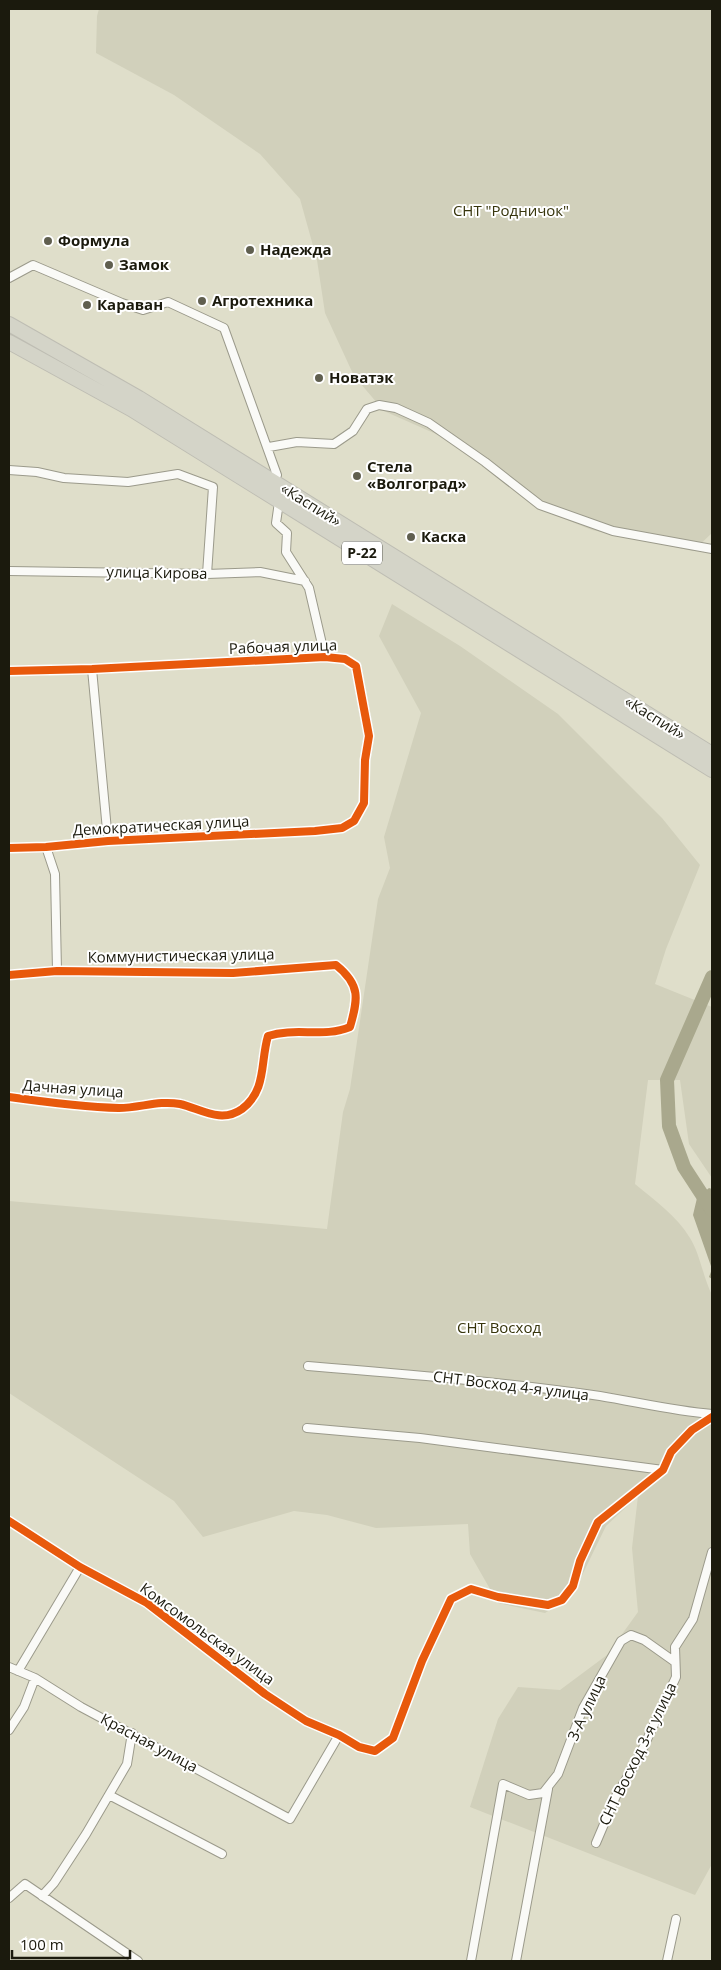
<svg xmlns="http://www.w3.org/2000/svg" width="721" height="1970" font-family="'Open Sans',sans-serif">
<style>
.green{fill:#d1d0bb}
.water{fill:#a9a88d}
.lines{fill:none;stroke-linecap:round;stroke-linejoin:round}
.river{stroke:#a9a88d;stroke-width:14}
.minor-casing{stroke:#9b9a8b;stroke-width:10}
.trunk-casing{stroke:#bebdb3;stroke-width:16}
.minor{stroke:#fafaf7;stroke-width:8}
.trunk{stroke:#d4d4c8;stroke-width:14}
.cycleway-casing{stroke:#fff;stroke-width:11}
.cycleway{stroke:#e8590c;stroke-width:8}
.poi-dot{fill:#605f4f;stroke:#fff;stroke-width:2}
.labels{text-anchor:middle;stroke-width:4;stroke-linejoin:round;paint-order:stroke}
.shield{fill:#fff;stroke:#5f5f56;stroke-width:1}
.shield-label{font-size:14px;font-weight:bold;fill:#1b1a0d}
.park-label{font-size:15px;fill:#37350c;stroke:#fff}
.poi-label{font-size:15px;font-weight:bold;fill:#1b1a0d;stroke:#fff;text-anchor:start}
.street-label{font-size:15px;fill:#1b1a0d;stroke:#fff}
</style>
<rect width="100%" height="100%" fill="#dfdeca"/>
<path class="green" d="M99,9H712V533L693,551L592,530L537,508L445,438L384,411L354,376L325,313L317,260L300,199L260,154L174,95L96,53L97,16Z
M392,604L460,646L558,714L662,818L700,865L666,949L655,984L712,1007V1178L689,1144L680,1080H648L635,1184C654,1200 677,1216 690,1238C700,1254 703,1277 712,1295V1864L695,1895L470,1807L498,1719L518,1687L560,1690L607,1655L638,1612L632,1548L638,1496L606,1526L572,1596L545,1613L498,1603L470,1554L468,1524L376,1528L327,1515L294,1511L203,1537L174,1501L9,1393V1201L327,1229L343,1112L350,1089L378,899L390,868L384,837L421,713L379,636Z"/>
<path class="water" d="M709,1188L712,1189V1279L709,1277L712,1269L693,1215L697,1198Z"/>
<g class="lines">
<path class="river" d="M712,977L667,1080L669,1126L684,1167L712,1210"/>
<g class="minor-casing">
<path id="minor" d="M9,278L33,265L122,303L143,310L168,302L224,328L277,475L273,481
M269,447L297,442L334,444L353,431L367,409L379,405L396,408L429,423L485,462L540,505L613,531L712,549
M9,470L37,472L64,478L128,482L178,474L213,487L207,574
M279,502L276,523L287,533L286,552L309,588L325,657
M9,571L207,574L260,572L305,581
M92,669L108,841
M9,671L92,669L325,657L345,659L356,666L369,736L365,760L364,803L354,821L342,828L315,831L108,841L46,847L9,848
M46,847L55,874L57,971
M9,975L57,971L233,973L336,965C361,985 358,999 350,1027C324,1038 295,1027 268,1036C260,1063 267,1090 242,1109C221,1124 201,1109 180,1104C159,1100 140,1108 119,1108C83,1107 45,1102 9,1097
M308,1366C406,1374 503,1382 600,1396C637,1402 674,1411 712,1414
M307,1428L420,1438L663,1470
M9,1521L80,1567L147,1603L265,1694L306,1721L339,1735L359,1747L375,1751L393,1738L422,1661L451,1599L471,1589L498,1597L548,1605L562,1600L573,1586L580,1561L598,1522L663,1470L671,1452L692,1430L712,1417
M9,1667L35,1678L81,1707L290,1819L339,1735
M18,1671L80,1567
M9,1730L24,1707L35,1678
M109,1795L222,1854
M596,1843L616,1796L638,1759L676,1677L675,1647L693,1619L712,1552
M42,1896L54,1883L86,1834L127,1764L132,1733
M9,1898L25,1884L138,1961
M471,1961L503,1784L529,1795L543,1793L558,1774L583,1708L621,1641L631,1635L644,1640L675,1662
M516,1961L548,1789
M667,1961L676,1919"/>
</g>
<g class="trunk-casing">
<path id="trunk" d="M9,324L139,398L712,754
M9,342L131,409L712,770"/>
</g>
<use href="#minor" class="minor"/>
<use href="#trunk" class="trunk"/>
<g class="cycleway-casing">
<path id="cycleway" d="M9,671L92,669L325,657L345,659L356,666L369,736L365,760L364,803L354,821L342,828L315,831L108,841L46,847L9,848
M9,975L57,971L233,973L336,965C361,985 358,999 350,1027C324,1038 295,1027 268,1036C260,1063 267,1090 242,1109C221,1124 201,1109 180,1104C159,1100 140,1108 119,1108C83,1107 45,1102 9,1097
M9,1521L80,1567L147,1603L265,1694L306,1721L339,1735L359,1747L375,1751L393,1738L422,1661L451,1599L471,1589L498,1597L548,1605L562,1600L573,1586L580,1561L598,1522L663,1470L671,1452L692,1430L712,1417"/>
</g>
<use href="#cycleway" class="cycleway"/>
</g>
<g class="poi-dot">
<circle cx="48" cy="241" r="5"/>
<circle cx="250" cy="250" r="5"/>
<circle cx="109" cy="265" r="5"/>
<circle cx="202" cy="301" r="5"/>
<circle cx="87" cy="305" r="5"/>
<circle cx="319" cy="378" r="5"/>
<circle cx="357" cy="476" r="5"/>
<circle cx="411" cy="537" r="5"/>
</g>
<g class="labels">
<rect class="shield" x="342" y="541.5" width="40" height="23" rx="4"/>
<g class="shield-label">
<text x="362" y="558">Р-22</text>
</g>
<g class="park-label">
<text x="511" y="216">СНТ "Родничок"</text>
<text x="499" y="1333">СНТ Восход</text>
</g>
<g class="poi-label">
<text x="58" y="246">Формула</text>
<text x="260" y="255">Надежда</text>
<text x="119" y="270">Замок</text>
<text x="212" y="306">Агротехника</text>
<text x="97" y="310">Караван</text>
<text x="329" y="383">Новатэк</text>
<text x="367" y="472">Стела<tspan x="367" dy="17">«Волгоград»</tspan></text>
<text x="421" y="542">Каска</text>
</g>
<g class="street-label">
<text transform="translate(311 505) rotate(32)" y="5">«Каспий»</text>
<text transform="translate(157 573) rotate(1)" y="5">улица Кирова</text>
<text transform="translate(283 647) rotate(-2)" y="5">Рабочая улица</text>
<text transform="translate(655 718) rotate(32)" y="5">«Каспий»</text>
<text transform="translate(161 826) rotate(-3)" y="5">Демократическая улица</text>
<text transform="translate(181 956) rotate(-1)" y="5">Коммунистическая улица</text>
<text transform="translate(73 1089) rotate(4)" y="5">Дачная улица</text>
<text transform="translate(511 1386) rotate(7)" y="5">СНТ Восход 4-я улица</text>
<text transform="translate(207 1634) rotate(36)" y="5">Комсомольская улица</text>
<text transform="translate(587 1708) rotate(-65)" y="5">3-А улица</text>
<text transform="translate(149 1743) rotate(28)" y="5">Красная улица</text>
<text transform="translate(638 1754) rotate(-64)" y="5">СНТ Восход 3-я улица</text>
</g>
</g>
<rect width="721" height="1970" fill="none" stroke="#1b1a0d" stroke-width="20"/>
<path d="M12 1950v8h118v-8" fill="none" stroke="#1b1a0d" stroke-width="2.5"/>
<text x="20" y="1950" font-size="15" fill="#1b1a0d" stroke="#ffffff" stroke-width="4" paint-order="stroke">100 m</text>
</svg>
